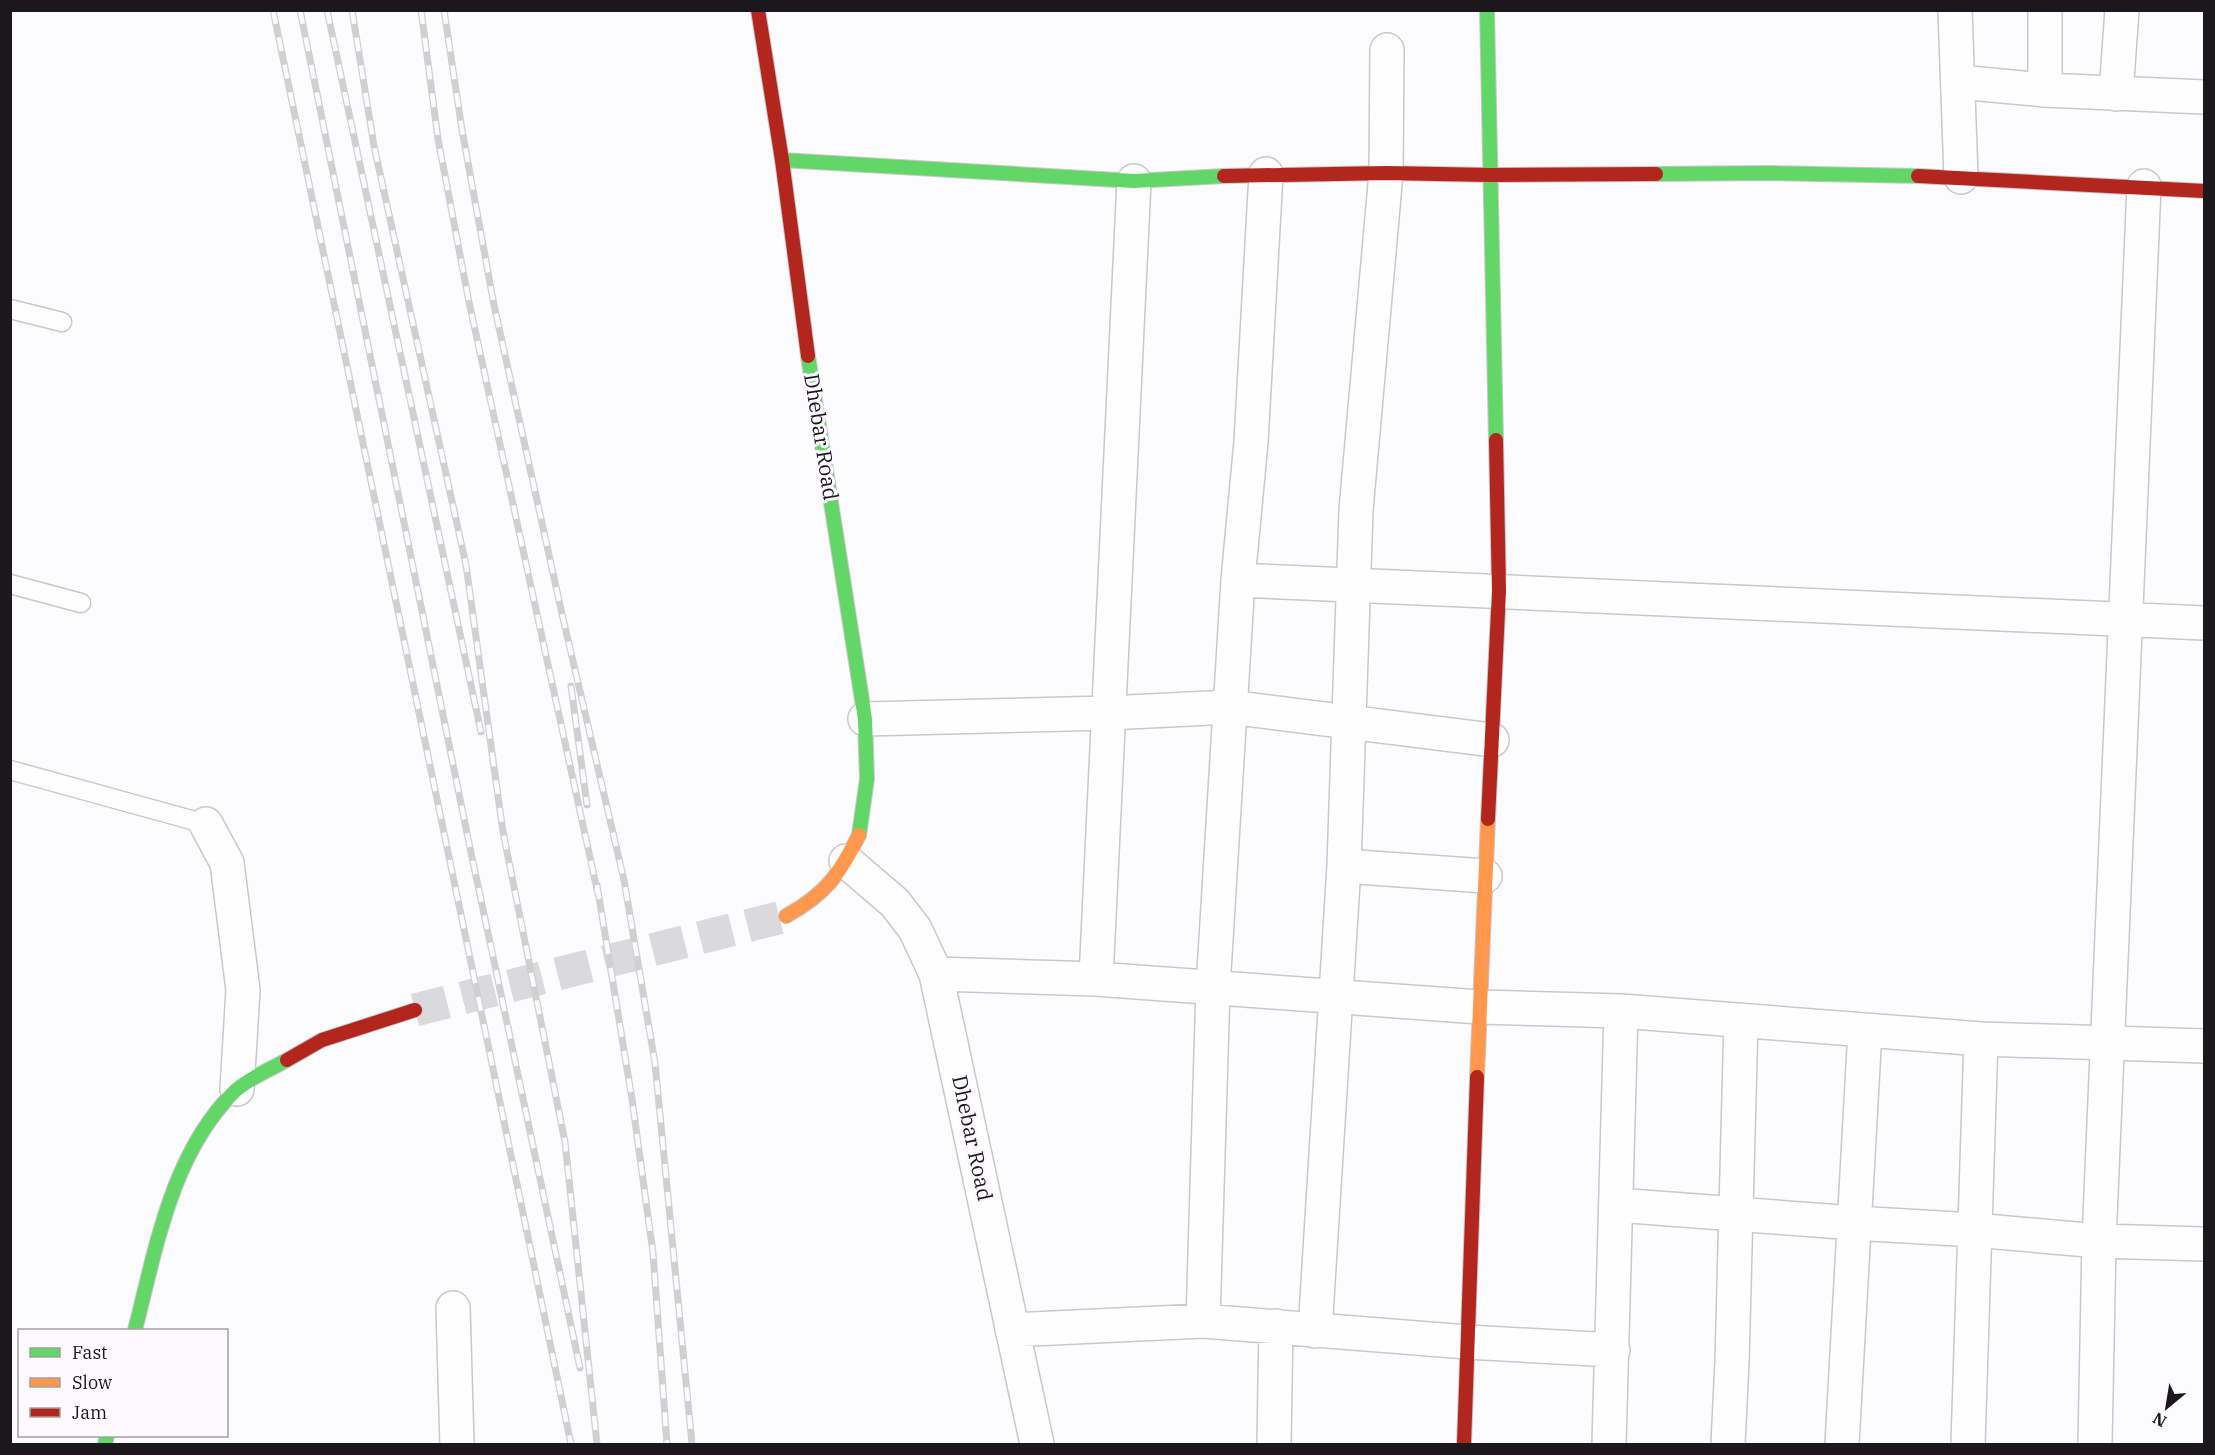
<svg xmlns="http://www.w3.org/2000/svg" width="2215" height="1455" font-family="'IBM Plex Serif',serif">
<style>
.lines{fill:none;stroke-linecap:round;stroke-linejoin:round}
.secondary-tunnel{stroke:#dad9db;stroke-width:33;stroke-dasharray:33 16;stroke-linecap:butt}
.lane-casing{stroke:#c9c8ca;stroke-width:21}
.street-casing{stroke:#c9c8ca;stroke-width:36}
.fast-casing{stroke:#c9c8ca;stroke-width:16}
.slow-casing{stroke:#c9c8ca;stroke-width:16}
.jam-casing{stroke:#c9c8ca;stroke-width:16}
.lane{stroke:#fffeff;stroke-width:18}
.street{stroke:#fffeff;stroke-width:33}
.fast{stroke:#63d668;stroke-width:14}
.slow{stroke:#ff974d;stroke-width:14}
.jam{stroke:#b3261e;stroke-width:14}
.rail-casing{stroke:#d1d0d1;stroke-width:7}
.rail{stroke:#fdfafe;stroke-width:4.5;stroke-dasharray:14;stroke-linecap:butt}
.labels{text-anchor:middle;stroke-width:6;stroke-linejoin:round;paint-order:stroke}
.street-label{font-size:21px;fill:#1a181c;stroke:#fdfafe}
</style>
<rect width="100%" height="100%" fill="#fcfbfd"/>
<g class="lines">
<path class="secondary-tunnel" d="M415,1010L786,916"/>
<g class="lane-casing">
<path id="lane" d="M10,309L62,322
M10,584L81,603
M10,770L206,824"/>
</g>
<g class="street-casing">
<path id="street" d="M1955,10L1961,177
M2045,10V90
M1959,82L2045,90L2204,97
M2116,94L2122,10
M1238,580L2204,623
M865,719L1108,713L1230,707L1492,740
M206,824L227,863L243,990L237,1089
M846,861L895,903L915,929L936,974L1037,1444
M1344,866L1485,876
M936,974L1096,979L1479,1007L1621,1011L1981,1039L2204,1046
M1096,979L1134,181
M1617,1205L1854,1223L1974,1230L2099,1241L2204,1244
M453,1308L457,1444
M1203,1321L1213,988L1238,580L1251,442L1266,174
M1012,1330L1203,1321L1467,1342L1613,1350
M1315,1331L1344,866L1356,510L1386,173L1387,50
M1274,1444L1276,1326
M1609,1444L1621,1011
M1728,1444L1732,1362L1741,1020
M1842,1444L1865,1030
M1968,1444L1981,1039
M2095,1444L2099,1241L2144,186"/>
</g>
<g class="fast-casing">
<path id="fast" d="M1487,10L1496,440
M782,160L1134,181L1224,176
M1656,174L1770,173L1918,176
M808,356L865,719L867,779L859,835
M135,1330C156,1248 172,1152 235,1091C249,1078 271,1069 287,1060
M105,1444L107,1436"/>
</g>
<g class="slow-casing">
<path id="slow" d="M786,916C826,894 839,875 859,835
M1477,1077L1488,819"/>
</g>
<g class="jam-casing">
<path id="jam" d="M758,10L782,160L808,356
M1224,176L1386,173L1491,175L1656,174
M1918,176L2204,191
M1488,819L1499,591L1496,440
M287,1060L322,1040L415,1010
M1464,1444L1477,1077"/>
</g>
<use href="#lane" class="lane"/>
<use href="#street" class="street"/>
<use href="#fast" class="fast"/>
<use href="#slow" class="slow"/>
<use href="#jam" class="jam"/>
<g class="rail-casing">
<path id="rail" d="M273,10L571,1444
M300,10L469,843L580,1368
M327,10L481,732
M352,10L374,146L466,565L503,832L565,1142L597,1444
M421,10L438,139L469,302L598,894
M444,10L462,130L494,305L562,614L624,880L655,1063L692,1444
M571,686L587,805
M597,885L632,1099L653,1253L667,1444"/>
</g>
<use href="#rail" class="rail"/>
</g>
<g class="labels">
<g class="street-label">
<text transform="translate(821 437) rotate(81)" y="7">Dhebar Road</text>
<text transform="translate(972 1138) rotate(78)" y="7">Dhebar Road</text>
</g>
</g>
<rect width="2215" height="1455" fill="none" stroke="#1a181c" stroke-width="24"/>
<rect x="18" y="1329" width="210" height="108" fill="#fdfafe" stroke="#a2a0a4" stroke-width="1.5"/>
<rect x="30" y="1348" width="30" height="9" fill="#63d668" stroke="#a2a0a4" stroke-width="1.5"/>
<text x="72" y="1359" font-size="18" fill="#1a181c">Fast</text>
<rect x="30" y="1378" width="30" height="9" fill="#ff974d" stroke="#a2a0a4" stroke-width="1.5"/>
<text x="72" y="1389" font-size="18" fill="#1a181c">Slow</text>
<rect x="30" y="1408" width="30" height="9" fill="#b3261e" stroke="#a2a0a4" stroke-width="1.5"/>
<text x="72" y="1419" font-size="18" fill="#1a181c">Jam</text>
<g transform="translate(2167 1407) rotate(210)" stroke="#fdfafe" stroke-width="4.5" paint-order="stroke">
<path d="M0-4.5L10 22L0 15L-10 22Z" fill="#1a181c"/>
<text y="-9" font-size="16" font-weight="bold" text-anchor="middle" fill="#1a181c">N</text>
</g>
</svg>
